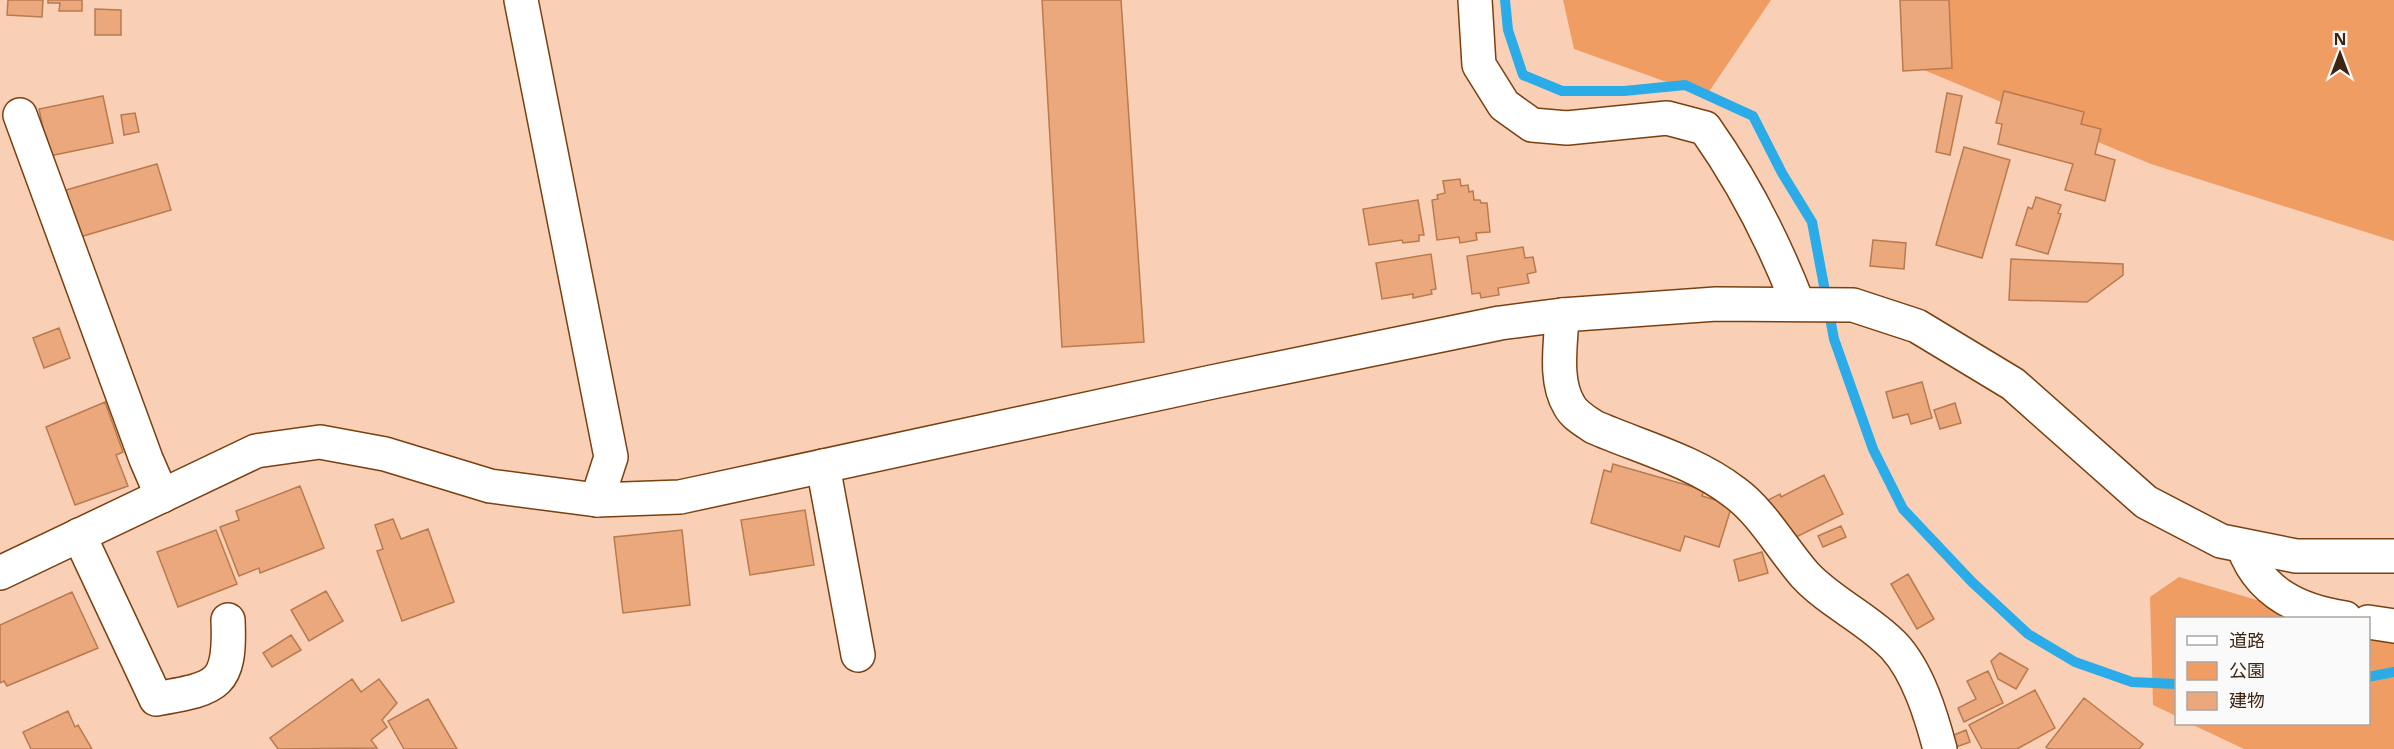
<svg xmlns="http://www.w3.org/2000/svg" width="2394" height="749" font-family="'Noto Sans','Noto Sans JP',sans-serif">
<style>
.green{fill:#f09d64}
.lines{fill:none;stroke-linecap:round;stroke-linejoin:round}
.stream{stroke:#2bace8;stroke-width:10}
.building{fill:#eba87c;stroke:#b97a4e;stroke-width:1.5}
.minor-casing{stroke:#7a4010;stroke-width:36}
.tertiary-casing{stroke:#7a4010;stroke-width:36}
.minor{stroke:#fff;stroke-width:33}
.tertiary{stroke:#fff;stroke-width:33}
</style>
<rect width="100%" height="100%" fill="#f9d0b5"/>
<path class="green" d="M1563,0H1771L1706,96L1574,49Z
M1943,0H2394V241L2151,164L1914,66Z
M2179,577L2318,618H2176V716L2153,705L2150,597Z
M2369,633L2394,641V749H2244L2191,724H2368Z"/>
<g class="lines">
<path class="stream" d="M1505,0L1508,30L1523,75L1562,91H1624L1685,85L1753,116L1782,173L1812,222L1834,339L1873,449L1903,509L1972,582L2028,634L2075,662L2132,682L2176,684
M2368,677L2394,672"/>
</g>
<path class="building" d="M8,0H43L42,17L7,15Z
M48,0H82V11H59L60,3H48Z
M1042,0H1121L1144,342L1062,347Z
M1900,0H1949L1952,68L1903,71Z
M95,9L121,10V35H95Z
M2004,91L2084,112L2081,124L2101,129L2095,154L2115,160L2105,201L2065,190L2073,164L1998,144L2002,124L1996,123Z
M1947,93L1962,96L1950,155L1936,152Z
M103,96L113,143L49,156L39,109Z
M135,113L139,132L124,135L121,115Z
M1964,147L2010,160L1982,258L1936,245Z
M157,164L171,210L80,237L66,190Z
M1460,179L1461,186L1468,185L1469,192L1473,191L1474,200H1480L1481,203H1487L1490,232L1476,233L1477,240L1460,243L1459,237L1437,240L1432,200L1438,199L1437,195L1445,193L1443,181Z
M2036,197L2061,205L2058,213L2061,214L2048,254L2016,245L2028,207L2032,209Z
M1418,200L1424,235H1419V241L1403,243L1402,240L1369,245L1363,209Z
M1873,240L1906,243L1904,269L1870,266Z
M1523,247L1525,258L1533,257L1536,272L1527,274L1529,283L1498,288L1499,295L1481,298L1480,293L1472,294L1467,256Z
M1431,254L1436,289L1431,290L1432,294L1413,298V294L1382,299L1376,263Z
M2011,259L2123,264V275L2087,302L2009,300Z
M59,328L70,358L44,368L33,338Z
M1922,382L1932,418L1911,424L1908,414L1893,418L1886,392Z
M105,402L123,452L116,455L128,486L75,505L46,427Z
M1955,403L1961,423L1940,429L1934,410Z
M1613,464L1704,490L1702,496L1732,505L1719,547L1685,536L1680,551L1591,523L1604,470L1611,472Z
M1824,475L1843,514L1788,541L1766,501L1780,494L1781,497Z
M300,486L324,548L260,573L259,568L239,576L220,527L239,520L236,511Z
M805,510L814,565L750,575L741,520Z
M393,519L401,539L428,529L454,602L402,621L377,551L383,549L375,525Z
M1841,526L1846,537L1823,547L1818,536Z
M216,530L237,584L178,607L157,552Z
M682,530L690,605L623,613L614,537Z
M1762,552L1768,573L1739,581L1734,560Z
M1908,574L1934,619L1917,629L1891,584Z
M326,591L343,621L309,641L291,610Z
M72,592L98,648L7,686L4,681L0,683V625Z
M291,635L301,650L272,667L263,653Z
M2000,653L2028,669L2016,689L1998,679L1991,661Z
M1988,671L2003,703L1964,722L1958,708L1976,699L1967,681Z
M352,679L361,692L379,679L397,703L382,720L387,727L371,740L377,748L278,749L270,738Z
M2035,690L2055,728L2017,749H1982L1969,725Z
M2084,698L2143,744L2139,749H2049L2046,747Z
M428,699L457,749H404L388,721Z
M68,711L75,727L78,725L92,749H31L23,732Z
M1966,730L1970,742L1953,748L1949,737Z"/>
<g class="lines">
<g class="minor-casing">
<path id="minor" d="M521,0L611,457L597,500
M1475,0L1479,65L1504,105L1532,125L1567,128L1667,118L1705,128C1744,183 1774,242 1798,304
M20,115L146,459L162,496
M1562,315C1561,344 1554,380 1569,405C1574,415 1585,421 1594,427C1640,447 1694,461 1734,492C1762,512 1782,549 1805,575C1831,603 1867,618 1894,646C1918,672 1931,715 1940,749
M823,466L858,655
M79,535L156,699C217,688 231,687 228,620
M2243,546C2259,592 2298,611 2345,618
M2368,622L2394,626"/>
</g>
<g class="tertiary-casing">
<path id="tertiary" d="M0,573L256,451L320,442L385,454L490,486L597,500L680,497L1212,382L1500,323L1562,315L1716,304L1853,305L1917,326L2013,384L2146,502L2221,541L2296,556H2394"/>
</g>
<use href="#minor" class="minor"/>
<use href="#tertiary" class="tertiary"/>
</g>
<rect x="2175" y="617" width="195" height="108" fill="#fafafa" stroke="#afa49d" stroke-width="1.5"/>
<rect x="2187" y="636" width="30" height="9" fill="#ffffff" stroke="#afa49d" stroke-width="1.5"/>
<text x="2229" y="647" font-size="18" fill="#3e2412">道路</text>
<rect x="2187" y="662" width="30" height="18" fill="#f09d64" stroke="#afa49d" stroke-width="1.5"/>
<text x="2229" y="677" font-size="18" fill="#3e2412">公園</text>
<rect x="2187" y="692" width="30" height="18" fill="#eba87c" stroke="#afa49d" stroke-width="1.5"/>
<text x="2229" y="707" font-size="18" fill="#3e2412">建物</text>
<g transform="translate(2340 54)" stroke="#fafafa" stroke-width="4.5" paint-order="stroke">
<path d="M0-4.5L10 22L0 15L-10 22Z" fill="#3e2412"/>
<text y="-9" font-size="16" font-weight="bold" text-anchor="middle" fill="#3e2412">N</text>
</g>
</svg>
